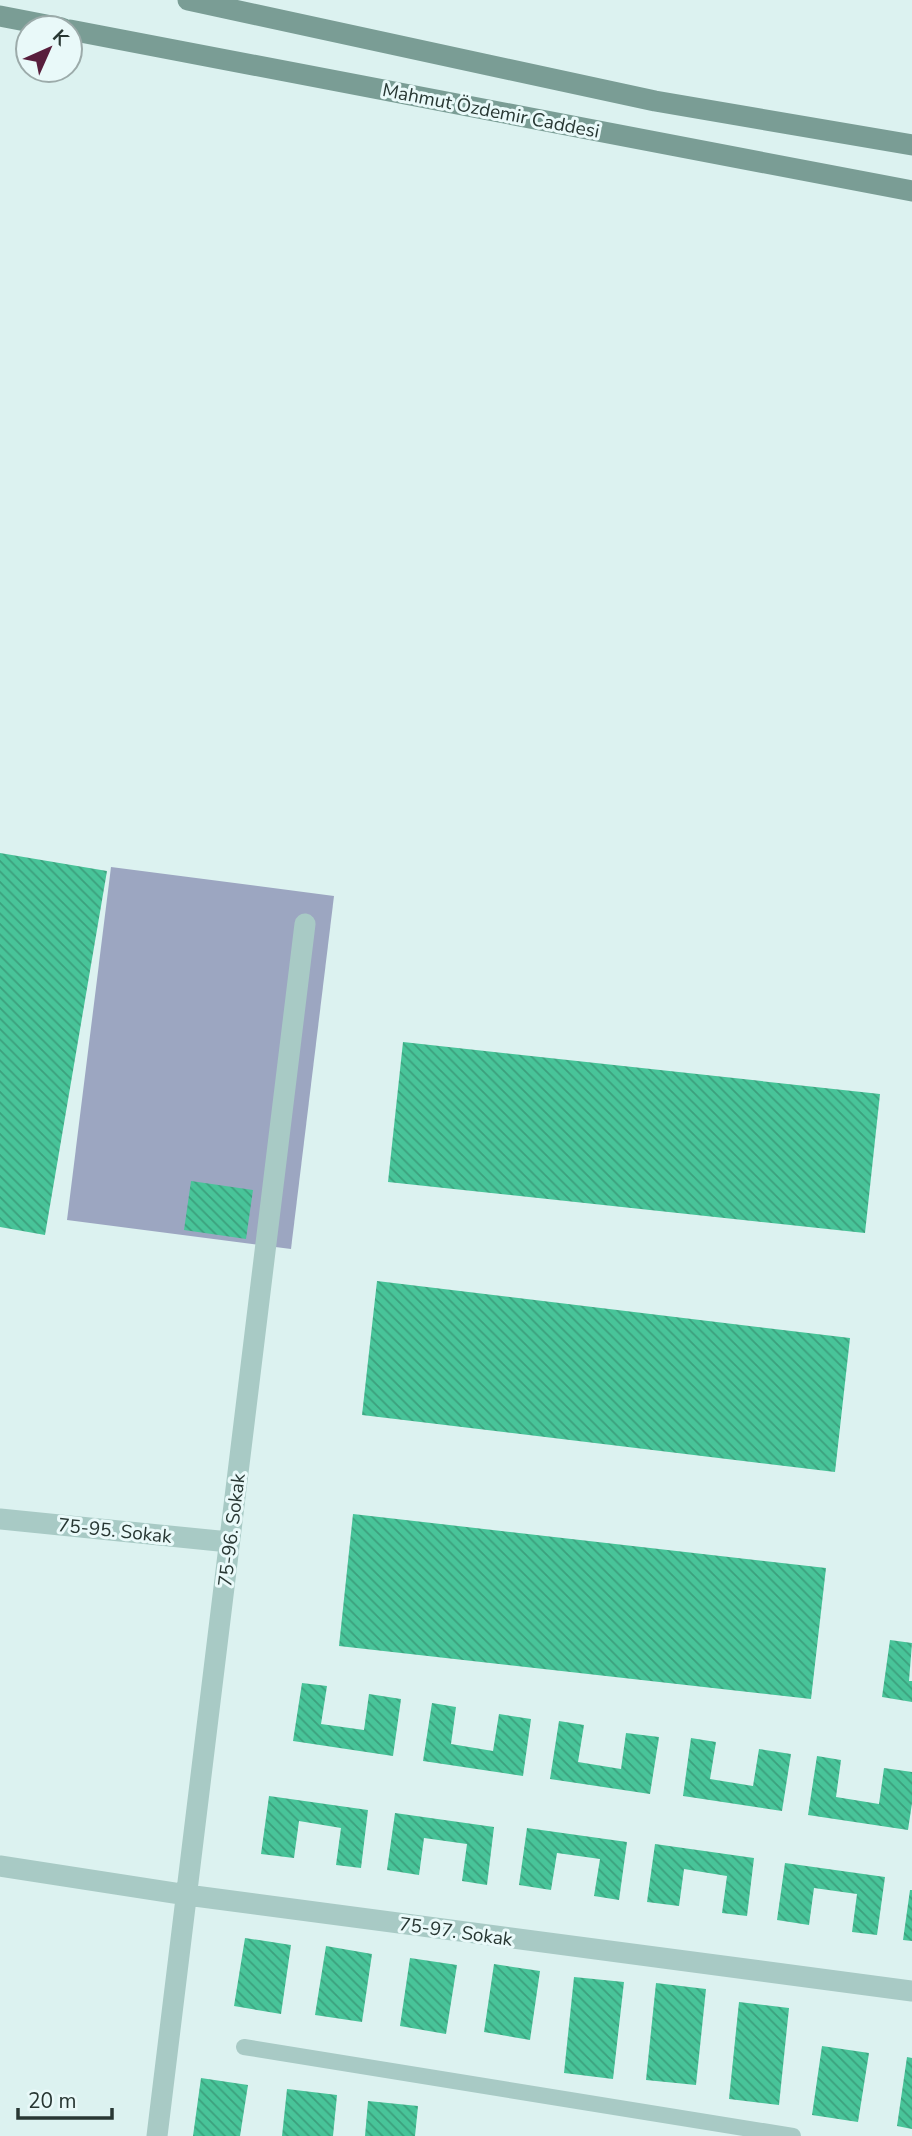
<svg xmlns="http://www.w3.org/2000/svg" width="912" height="2136" font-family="'Nunito Sans',sans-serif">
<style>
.grass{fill:#9ca6c1}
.building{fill:url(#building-back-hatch)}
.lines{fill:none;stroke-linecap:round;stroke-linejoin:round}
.lane{stroke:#a8cac5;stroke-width:16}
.street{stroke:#a8cac5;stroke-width:21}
.secondary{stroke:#7a9d95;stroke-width:21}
.labels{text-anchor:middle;stroke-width:6;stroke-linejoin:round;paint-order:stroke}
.street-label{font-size:19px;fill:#283733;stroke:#e9f9f9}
</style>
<defs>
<pattern id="building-back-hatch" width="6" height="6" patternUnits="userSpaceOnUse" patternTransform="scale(1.75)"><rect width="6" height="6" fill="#48c499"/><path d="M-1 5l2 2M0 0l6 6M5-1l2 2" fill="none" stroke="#3ca07d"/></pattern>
</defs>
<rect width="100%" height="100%" fill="#dcf2f0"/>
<path class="grass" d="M111,867L334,896L291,1249L67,1220Z"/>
<path class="building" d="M0,853L107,871L45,1235L0,1227Z
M403,1042L880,1094L865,1233L388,1182Z
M191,1181L253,1190L246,1239L184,1230Z
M377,1281L850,1338L835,1472L362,1415Z
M353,1514L826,1568L811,1699L339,1646Z
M890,1640L912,1643L909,1681H912V1702L882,1697Z
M302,1683L327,1686L321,1724L364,1730L369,1694L401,1699L393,1756L293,1741Z
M432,1703L456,1707L451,1744L493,1751L499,1714L531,1719L523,1776L423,1761Z
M559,1721L584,1725L578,1762L621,1769L626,1733L659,1737L650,1794L550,1779Z
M691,1738L716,1742L710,1779L753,1786L759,1749L791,1754L782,1811L683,1796Z
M817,1756L841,1760L836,1797L879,1804L884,1768L912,1772V1803L908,1830L808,1815Z
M269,1796L368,1810L361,1868L336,1865L341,1828L299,1821L294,1858L261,1854Z
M395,1813L494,1827L487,1885L462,1881L467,1844L424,1838L419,1875L387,1870Z
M527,1828L627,1842L619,1900L594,1896L600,1859L557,1853L551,1890L519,1885Z
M655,1844L754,1858L747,1916L722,1913L727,1876L684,1869L679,1906L647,1902Z
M785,1863L885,1877L877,1935L852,1932L857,1894L814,1888L809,1925L777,1920Z
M910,1890H912V1941L903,1940Z
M245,1938L291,1945L281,2014L234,2006Z
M326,1946L372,1954L362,2022L315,2015Z
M410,1958L457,1965L446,2034L400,2026Z
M494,1964L540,1971L530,2040L484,2032Z
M574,1977L624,1982L613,2079L564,2073Z
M656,1983L706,1989L696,2085L646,2080Z
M739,2002L789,2008L779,2105L729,2099Z
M822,2046L869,2053L858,2122L812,2115Z
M907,2057L912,2058V2129L897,2126Z
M201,2078L248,2085L240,2136H193Z
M287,2089L337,2095L333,2136H282Z
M368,2101L418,2106L415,2136H365Z"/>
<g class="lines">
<path class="lane" d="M244,2047L793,2136"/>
<path class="street" d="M0,1519L229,1542
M0,1866L187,1895L912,1991
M157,2136L305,924"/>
<path class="secondary" d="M188,0L655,101L912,145
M0,16L62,28
M70,30L912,191"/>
</g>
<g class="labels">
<g class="street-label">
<text transform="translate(491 110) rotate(11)" y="7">Mahmut Özdemir Caddesi</text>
<text transform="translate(115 1530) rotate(6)" y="7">75-95. Sokak</text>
<text transform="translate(231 1530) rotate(-83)" y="7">75-96. Sokak</text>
<text transform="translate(456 1931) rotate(8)" y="7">75-97. Sokak</text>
</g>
</g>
<g transform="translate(49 49) rotate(45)"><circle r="33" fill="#e9f9f9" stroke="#9cabaa" stroke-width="2"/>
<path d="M0-5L12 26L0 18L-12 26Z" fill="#581e3c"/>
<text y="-10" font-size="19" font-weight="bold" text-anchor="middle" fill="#283733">K</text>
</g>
<path d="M18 2108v10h94v-10" fill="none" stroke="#283733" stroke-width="3.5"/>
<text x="28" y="2108" font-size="21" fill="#283733" stroke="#e9f9f9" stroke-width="5" paint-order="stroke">20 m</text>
</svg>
